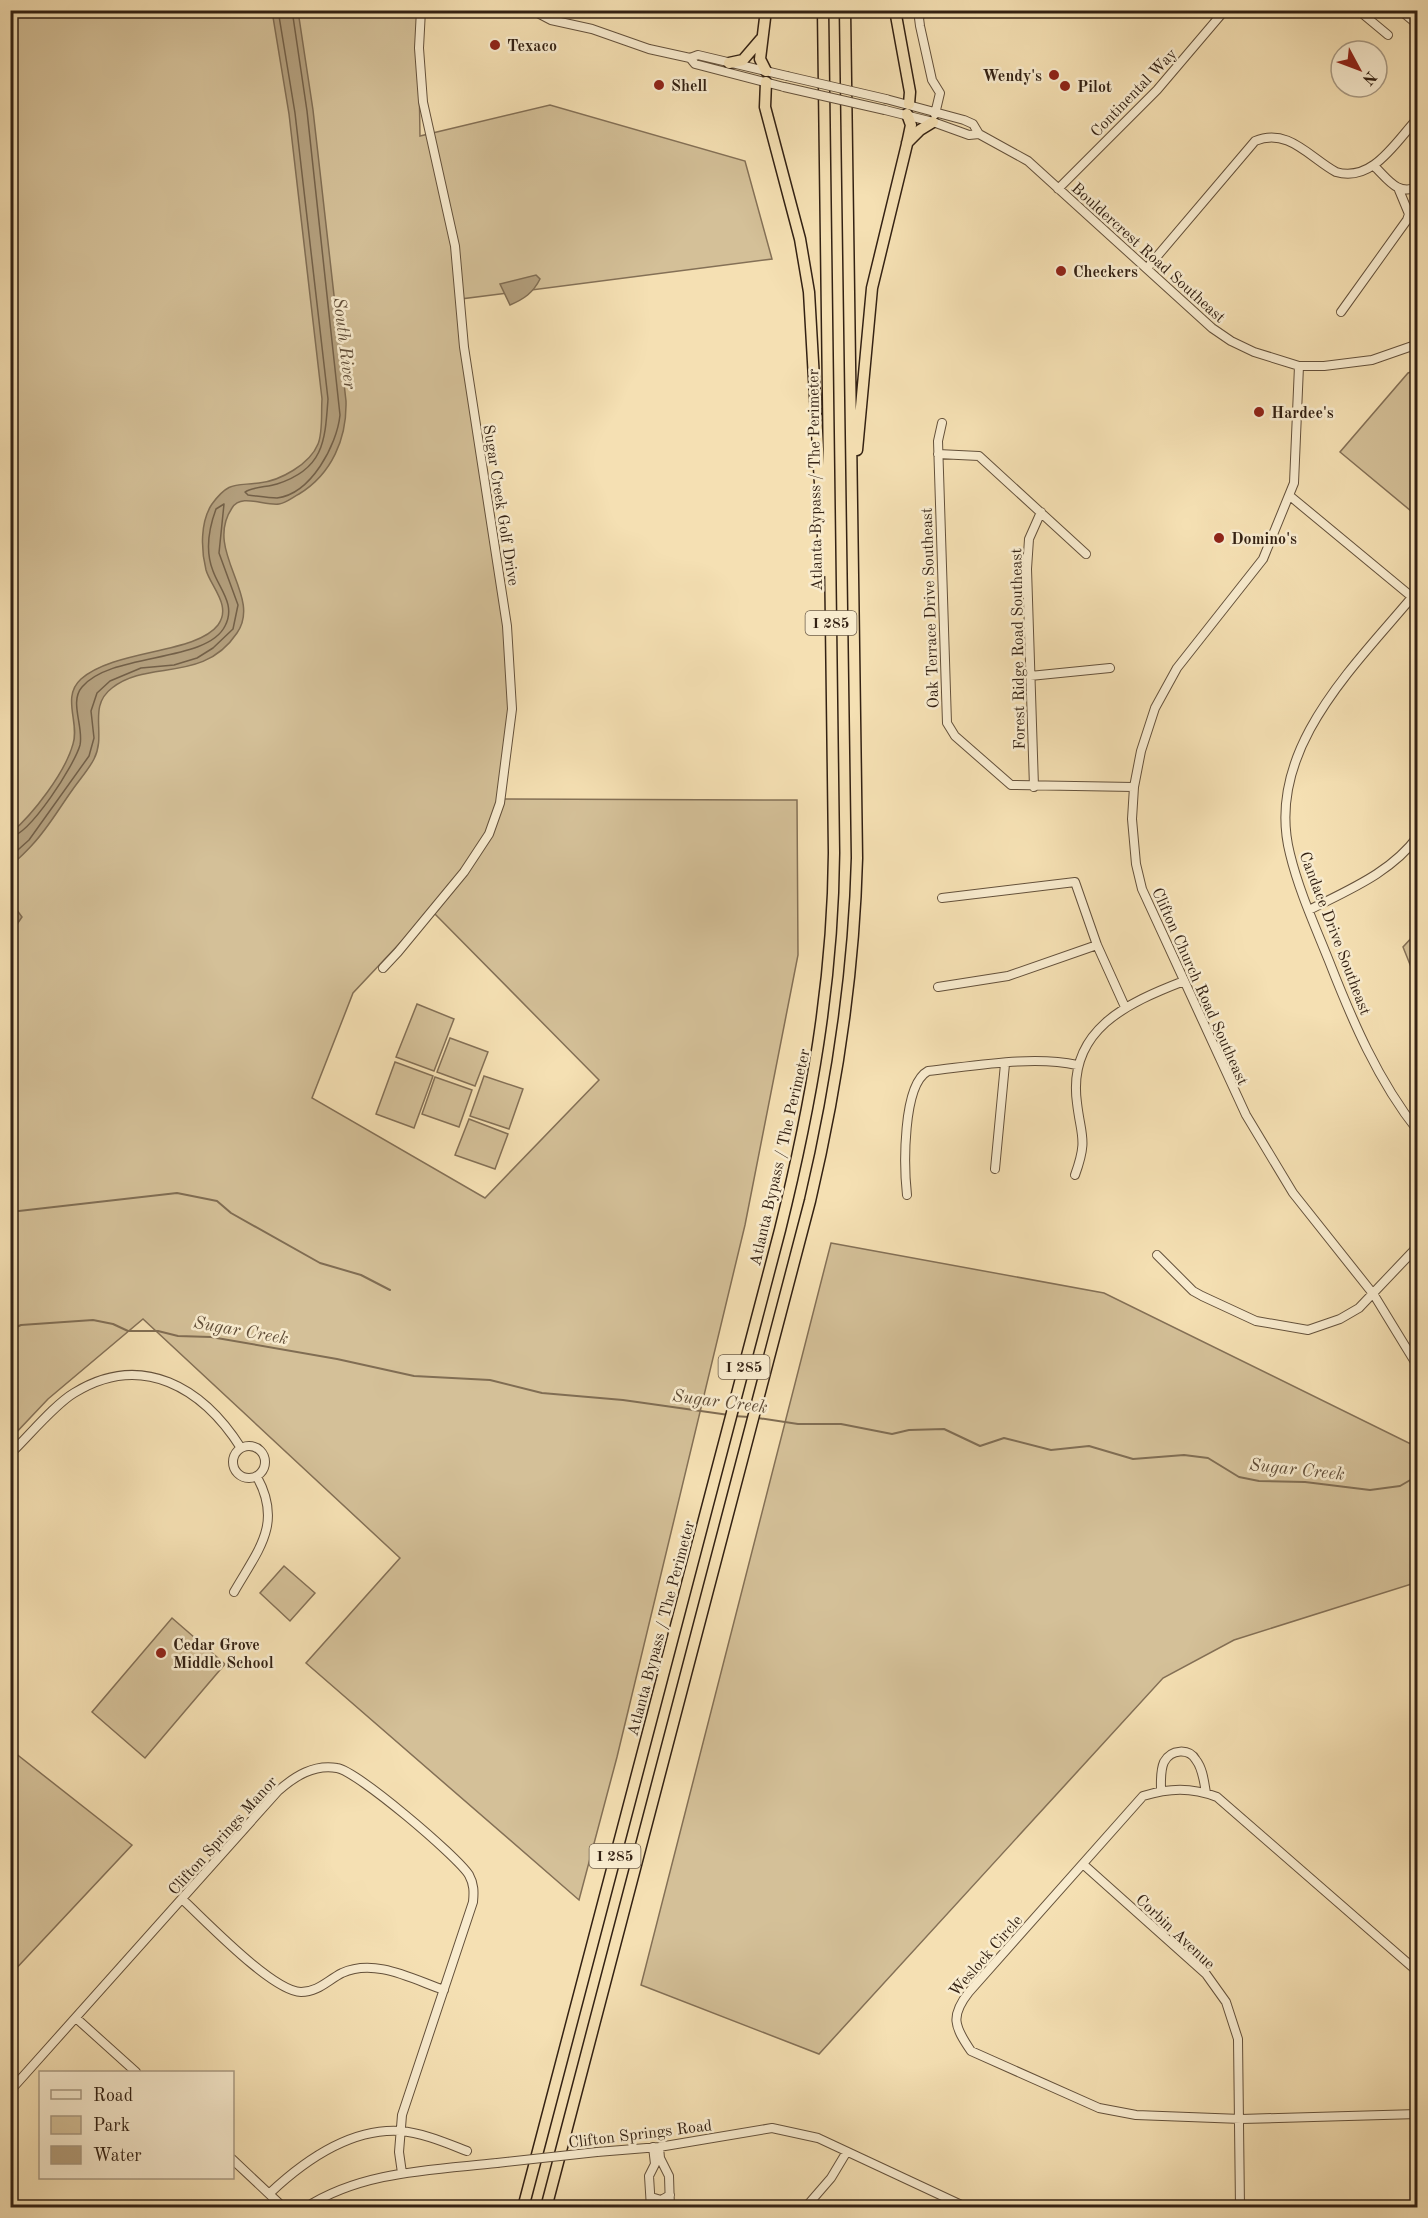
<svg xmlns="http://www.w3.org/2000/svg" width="1428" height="2218" font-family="'Old Standard TT',serif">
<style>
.green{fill:#d4c098;stroke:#847056;stroke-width:1.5;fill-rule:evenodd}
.water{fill:#b39f7d;stroke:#806d53;stroke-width:1.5}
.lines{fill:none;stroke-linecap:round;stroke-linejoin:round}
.shore{stroke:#736048;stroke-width:1.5}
.stream{stroke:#806d53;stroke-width:2}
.minor-casing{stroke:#64513b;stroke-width:10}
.highway-casing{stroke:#332113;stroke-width:13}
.minor{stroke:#f8ebce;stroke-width:8}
.highway{stroke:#f5e0b3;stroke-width:10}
.minor-bridge-casing{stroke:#64513b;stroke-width:10;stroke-linecap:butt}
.minor-bridge{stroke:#f8ebce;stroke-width:8}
.poi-dot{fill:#8f2418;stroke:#f8ebce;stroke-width:2}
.labels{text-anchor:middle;stroke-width:5;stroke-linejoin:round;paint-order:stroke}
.shield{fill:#f8ebce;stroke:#6e5e4b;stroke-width:1.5}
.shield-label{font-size:15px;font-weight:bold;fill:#332113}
.poi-label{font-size:16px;font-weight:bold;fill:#332113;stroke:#f8ebce;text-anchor:start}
.street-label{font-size:16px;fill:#332113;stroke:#f8ebce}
.water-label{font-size:18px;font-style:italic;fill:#604d38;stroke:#f8ebce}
</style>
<rect width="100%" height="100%" fill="#f5e0b3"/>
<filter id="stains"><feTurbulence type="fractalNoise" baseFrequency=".00333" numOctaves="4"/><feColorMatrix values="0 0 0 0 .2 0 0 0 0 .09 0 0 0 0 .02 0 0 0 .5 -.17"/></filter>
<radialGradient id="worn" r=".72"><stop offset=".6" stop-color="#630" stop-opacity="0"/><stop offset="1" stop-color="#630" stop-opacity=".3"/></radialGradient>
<path class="green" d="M11,11H418L420,136L550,105L745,161L772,259L461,299L509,642L510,733L502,799L797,800L798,955L745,1225L617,1757L579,1900L306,1663L400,1558L143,1319L48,1399L11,1438ZM431,910L599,1080L485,1198L312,1098L353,993Z
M1417,370H1418L1417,516L1340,452L1408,373Z
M1417,932V982L1403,947Z
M417,1004L454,1019L434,1071L396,1057Z
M450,1038L488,1052L475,1086L437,1072Z
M395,1062L433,1076L414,1128L376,1114Z
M484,1076L523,1089L509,1129L470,1116Z
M435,1077L472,1090L459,1127L422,1114Z
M469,1119L508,1134L495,1169L455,1155Z
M831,1243L1104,1293L1417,1447L1418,1582L1234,1640L1163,1678L819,2054L641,1985Z
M284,1566L315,1593L290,1621L260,1593Z
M172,1618L225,1664L145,1758L92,1712Z
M10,1749L132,1845L11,1974H10Z"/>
<path class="water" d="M272,11H298L313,110L346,401C347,438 332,474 299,494C293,497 286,503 279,504C264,506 241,493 232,508C203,551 263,596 237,633C203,684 148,659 112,688C87,707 107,734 94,759C89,769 80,779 73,789C60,807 48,828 33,844C26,852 18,859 11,866V833C33,814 65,773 73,744C80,723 61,697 81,679C115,649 196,654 218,625C232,606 211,587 206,570C201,550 200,522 212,504C229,481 235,486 259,483C280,481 310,464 318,444C323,432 321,413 322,399L289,114Z
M536,275L540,279C533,293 524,299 510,305L500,284Z
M11,902L22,917L11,933Z"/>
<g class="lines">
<path class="shore" d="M278,10L295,113L328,399C325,441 324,469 277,484C268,487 252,487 245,492L248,495C257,496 268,498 277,498C311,494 337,445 340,415L307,111L292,10
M10,837C30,835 75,764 80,745C84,727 69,702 82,687C111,652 207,663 225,626C236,605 220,590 213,571C205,551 209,528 216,509L224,504L219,553L238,605L233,629L213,648L197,658L174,665L141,668L110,681L97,693L91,711L94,738L89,756L29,840L10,857"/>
<path class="stream" d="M10,1212L177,1193L217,1201L231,1213L320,1263L361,1275L390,1290
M10,1330L21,1325L93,1320L113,1324L128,1331H158L178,1336L211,1337L337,1359L414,1376L490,1380L542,1393L623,1400L729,1415
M734,1416L749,1417
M758,1418L798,1424H841L892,1434L909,1430L944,1429L980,1446L1004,1438L1051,1450L1089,1446L1133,1459L1184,1455L1208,1458L1239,1477L1259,1481L1305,1482L1370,1490L1400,1486L1412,1479H1418"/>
<g class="minor-casing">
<path id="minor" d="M532,10L551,20L592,29L649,49L690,58L695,64L784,87
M923,10L919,18L920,26L932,80L940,93L935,114
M1358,10L1388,35
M1400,10L1418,25
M690,58L698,55L787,76
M886,99L964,120L973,124L979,134L1028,161L1212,328L1231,341L1254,352L1299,366H1324L1372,360L1418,344
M885,110L933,122L969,135L979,134
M1374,166C1388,179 1397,196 1418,187
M1058,189L1157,90L1225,10
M1148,267L1255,141C1288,127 1310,158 1336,172C1373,183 1396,141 1418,118
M1341,312L1407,220L1409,214L1399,190
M1299,366L1294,483L1263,559L1177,668L1155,708L1141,751L1134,787L1132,819L1136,864L1142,889L1246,1115L1293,1193L1374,1295L1418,1367
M942,423L938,441L947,723L955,736L1011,785L1134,787
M938,454L979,456L1086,554
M1290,496L1412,597
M1418,590C1358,663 1263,749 1290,854C1299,891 1315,926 1329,961C1352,1020 1378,1081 1418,1131
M1030,676L1110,668
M1034,787L1027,569L1029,539L1041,512
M942,898L1075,882L1097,945L1125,1007
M1309,910C1348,890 1391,873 1418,836
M383,968L398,952L464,872L489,834L500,803L512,709L507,626L464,347L455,246L423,102L419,48L421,10
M938,987L1008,976L1097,945
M995,1169L1005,1064
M1075,1175C1088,1139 1081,1137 1077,1103C1067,1030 1127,1003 1184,981
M907,1195C904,1168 902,1085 928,1071C974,1066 1033,1055 1077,1065
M1157,1255L1193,1291L1202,1296L1256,1321L1308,1330L1340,1319L1359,1308L1418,1246
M233 1462a16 16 0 1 1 32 0a16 16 0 1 1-32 0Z
M10,1454C28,1437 54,1405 74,1393C142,1351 203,1388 241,1448
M234,1592C258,1550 283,1524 257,1477
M1161,1791C1161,1781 1160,1771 1164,1762C1171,1749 1189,1748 1196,1760C1203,1769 1204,1782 1206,1793
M1084,1865L1206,1974L1226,2002L1238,2039L1240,2208
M182,1899C205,1920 272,1991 301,1992C318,1992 328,1980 342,1973C375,1958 412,1979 444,1990
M1418,1972L1217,1797C1191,1787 1169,1788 1143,1796L969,1992C950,2016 954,2026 971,2051L1099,2108L1136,2115L1241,2119L1418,2114
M76,2018L136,2072
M10,2091L278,1791C295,1776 314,1764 337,1768C357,1771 457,1856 469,1875C474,1884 474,1892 473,1902L402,2115L399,2152L402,2173
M659,2147L660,2158L669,2176L670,2208
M597,2152L659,2147L772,2128L818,2138L968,2208
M232,2159L284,2208
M270,2193C304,2161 350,2128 400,2131C423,2133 446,2143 467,2151
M651,2197L661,2200L670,2195
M305,2208C361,2171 433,2170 497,2163
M651,2208L649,2176L655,2164L653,2147
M805,2208L831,2178L846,2153"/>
</g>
<g class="highway-casing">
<path id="highway" d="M766,10L760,59L766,71
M895,10L910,92L909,104
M729,63L743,60L761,39
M766,82L765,107L800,239L809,292L825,571
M907,143L920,130L933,122
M857,450L872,288L907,144L911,125L907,114
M523,2208L780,1230C811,1105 833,982 834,853L823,10
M546,2208L810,1201C837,1087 854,975 857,858L845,10"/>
</g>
<use href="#minor" class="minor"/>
<use href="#highway" class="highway"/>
<g class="minor-bridge-casing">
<path id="minor-bridge" d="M787,76L886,99
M784,87L885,110
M497,2163L597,2152"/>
</g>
<use href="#minor-bridge" class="minor-bridge"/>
</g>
<g class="poi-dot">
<circle cx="495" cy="45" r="6"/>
<circle cx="1054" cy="75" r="6"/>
<circle cx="659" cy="85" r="6"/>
<circle cx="1065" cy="86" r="6"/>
<circle cx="1061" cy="271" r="6"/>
<circle cx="1259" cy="412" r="6"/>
<circle cx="1219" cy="538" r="6"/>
<circle cx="161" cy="1653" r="6"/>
</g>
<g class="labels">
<g class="shield">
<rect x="805.5" y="611" width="51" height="24" rx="4.5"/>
<rect x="718.5" y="1355" width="51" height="24" rx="4.5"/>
<rect x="589.5" y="1844" width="51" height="24" rx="4.5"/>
</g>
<g class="shield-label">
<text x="831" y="628">I 285</text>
<text x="744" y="1372">I 285</text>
<text x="615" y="1861">I 285</text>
</g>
<g class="poi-label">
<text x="507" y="51">Texaco</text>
<text x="1042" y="81" text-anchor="end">Wendy's</text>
<text x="671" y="91">Shell</text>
<text x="1077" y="92">Pilot</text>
<text x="1073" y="277">Checkers</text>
<text x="1271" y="418">Hardee's</text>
<text x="1231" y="544">Domino's</text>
<text x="173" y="1650">Cedar Grove<tspan x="173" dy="18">Middle School</tspan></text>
</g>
<g class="street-label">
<text transform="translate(1133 92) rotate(-46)" y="6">Continental Way</text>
<text transform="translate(1149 252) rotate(42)" y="6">Bouldercrest Road Southeast</text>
<text transform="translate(814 480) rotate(-91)" y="6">Atlanta Bypass / The Perimeter</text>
<text transform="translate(502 505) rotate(81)" y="6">Sugar Creek Golf Drive</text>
<text transform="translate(929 608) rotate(-92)" y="6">Oak Terrace Drive Southeast</text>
<text transform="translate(1017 649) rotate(-91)" y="6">Forest Ridge Road Southeast</text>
<text transform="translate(1336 933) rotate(69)" y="6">Candace Drive Southeast</text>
<text transform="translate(1201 986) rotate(66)" y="6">Clifton Church Road Southeast</text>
<text transform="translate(779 1157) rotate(-77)" y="6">Atlanta Bypass / The Perimeter</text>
<text transform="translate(660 1628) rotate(-75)" y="6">Atlanta Bypass / The Perimeter</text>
<text transform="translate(222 1835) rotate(-48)" y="6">Clifton Springs Manor</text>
<text transform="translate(1176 1931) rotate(43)" y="6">Corbin Avenue</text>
<text transform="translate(985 1955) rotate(-49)" y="6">Weslock Circle</text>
<text transform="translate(640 2133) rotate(-7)" y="6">Clifton Springs Road</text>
</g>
<g class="water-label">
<text transform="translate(345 343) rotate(83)" y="6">South River</text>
<text transform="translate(241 1330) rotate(10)" y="6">Sugar Creek</text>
<text transform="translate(720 1401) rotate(7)" y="6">Sugar Creek</text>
<text transform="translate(1297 1469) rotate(6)" y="6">Sugar Creek</text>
</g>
</g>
<rect width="1428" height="2218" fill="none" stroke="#f5e0b3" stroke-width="36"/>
<rect x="12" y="12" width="1404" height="2194" fill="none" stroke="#332113" stroke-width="3"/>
<rect x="18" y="18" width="1392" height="2182" fill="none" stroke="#332113" stroke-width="1.5"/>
<rect x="39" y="2071" width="195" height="108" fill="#f8ebce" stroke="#a99a83" stroke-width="1.5"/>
<rect x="51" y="2090" width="30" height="9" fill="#f8ebce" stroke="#a99a83" stroke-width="1.5"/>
<text x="93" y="2101" font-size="18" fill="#332113">Road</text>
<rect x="51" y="2116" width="30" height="18" fill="#d4c098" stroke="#a99a83" stroke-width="1.5"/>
<text x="93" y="2131" font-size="18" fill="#332113">Park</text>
<rect x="51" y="2146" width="30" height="18" fill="#b39f7d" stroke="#a99a83" stroke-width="1.5"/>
<text x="93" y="2161" font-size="18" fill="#332113">Water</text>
<g transform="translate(1359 69) rotate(131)"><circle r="28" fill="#f8ebce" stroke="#a99a83" stroke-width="1.5"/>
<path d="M0-4.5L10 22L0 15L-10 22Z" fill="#8f2418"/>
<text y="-9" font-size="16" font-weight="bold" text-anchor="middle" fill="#332113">N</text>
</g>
<rect width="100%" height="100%" filter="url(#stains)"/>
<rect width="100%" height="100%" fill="url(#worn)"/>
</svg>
